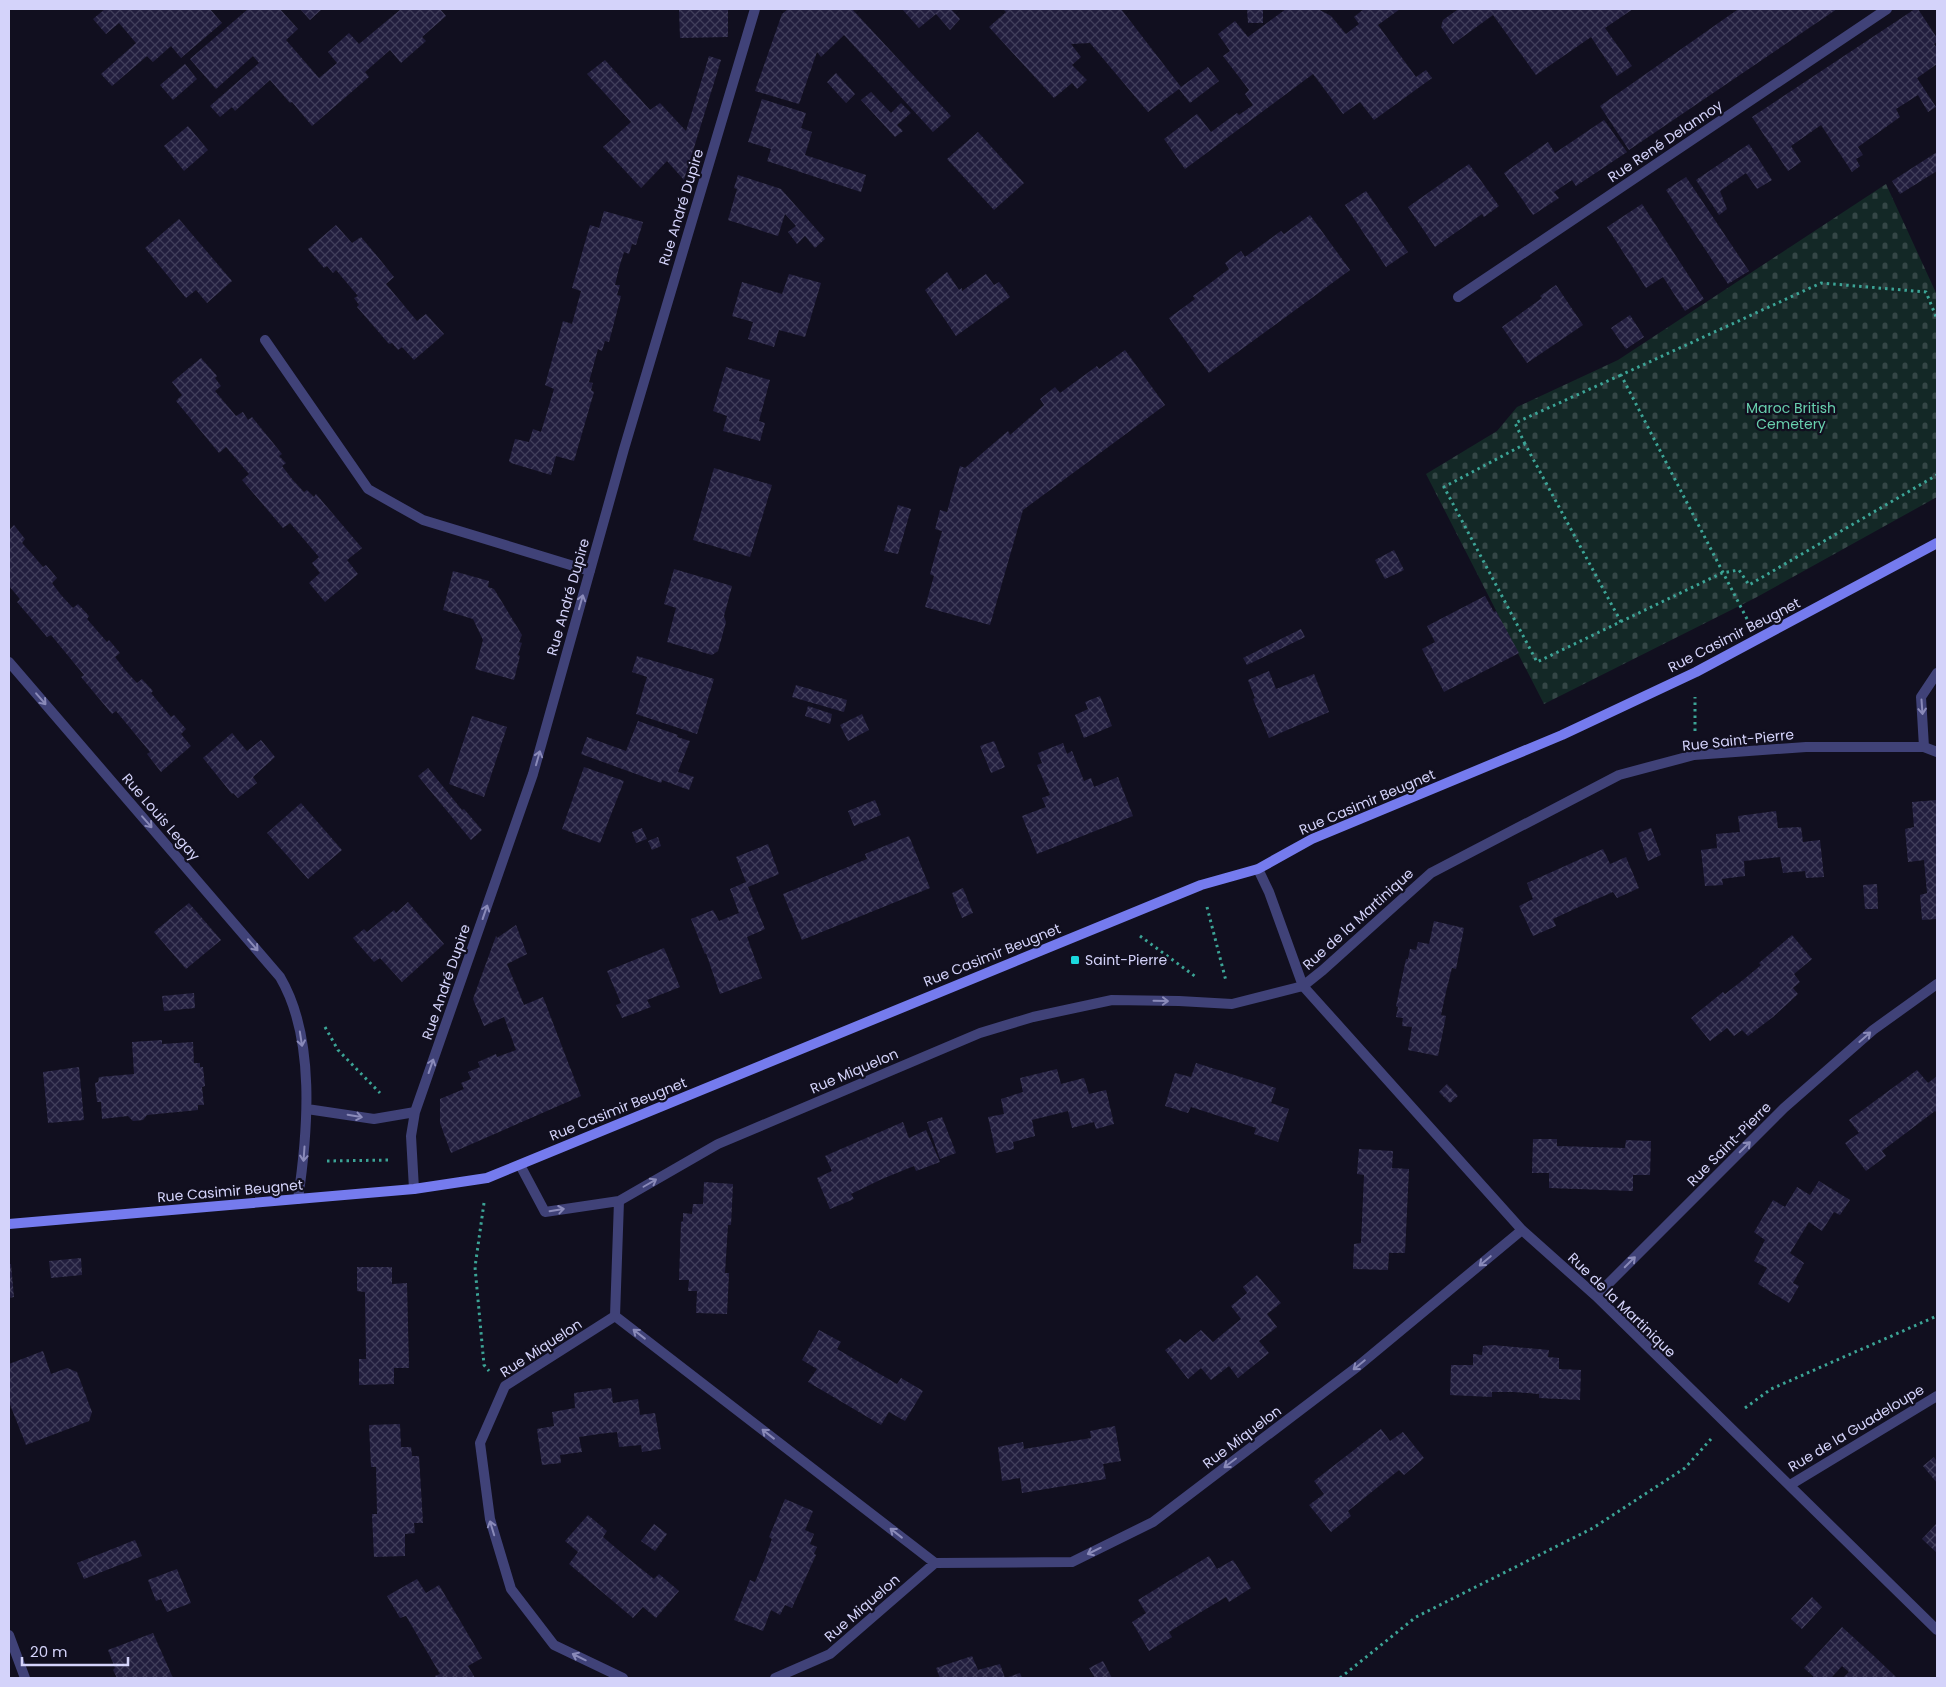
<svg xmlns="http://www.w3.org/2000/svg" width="1946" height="1687" font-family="Poppins,sans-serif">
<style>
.cemetery{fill:url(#cemetery-stones)}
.building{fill:url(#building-cross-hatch)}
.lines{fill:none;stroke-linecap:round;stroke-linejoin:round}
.path{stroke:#3ca496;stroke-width:3;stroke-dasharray:2.5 4;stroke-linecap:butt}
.minor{stroke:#404278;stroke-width:10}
.secondary{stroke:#757bee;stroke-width:10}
.oneway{stroke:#8a8ab9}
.poi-dot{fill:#1bd8dd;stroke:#110f1f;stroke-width:2}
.labels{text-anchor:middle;stroke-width:4.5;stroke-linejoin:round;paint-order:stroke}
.street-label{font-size:14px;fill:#d4d3fa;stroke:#110f1f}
.park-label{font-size:14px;fill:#68d0ae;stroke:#110f1f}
.poi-label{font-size:14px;fill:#d4d3fa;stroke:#110f1f;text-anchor:start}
</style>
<defs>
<pattern id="cemetery-stones" width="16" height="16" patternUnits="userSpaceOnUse" patternTransform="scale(1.25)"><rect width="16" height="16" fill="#132826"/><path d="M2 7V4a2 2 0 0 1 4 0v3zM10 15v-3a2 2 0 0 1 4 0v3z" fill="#344646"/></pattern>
<pattern id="building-cross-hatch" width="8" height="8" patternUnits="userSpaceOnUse" patternTransform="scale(1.25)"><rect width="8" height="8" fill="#221e3e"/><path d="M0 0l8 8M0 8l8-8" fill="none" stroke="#413e5b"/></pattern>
</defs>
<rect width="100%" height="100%" fill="#110f1f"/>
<path class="cemetery" d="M1886,184L1937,295V497L1757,597L1544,704L1426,474L1497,431L1517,407L1618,360Z"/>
<path class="building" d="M105,9H210L222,23L181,58L171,46L153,62L147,56L112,86L101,74L136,43L119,23L106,34L93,19Z
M248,9H280L298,29L286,40L319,78L337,63L328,52L349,33L359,44L401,9H440L446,16L422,37L426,41L401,63L390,50L365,72L369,77L312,126L292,102L290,103L270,80L235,111L232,107L220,117L210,106L259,63L253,56L216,89L190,59Z
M300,9H322L310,20Z
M679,9H728V37L680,38Z
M788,9H852L951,116L933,132L844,35L821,57L817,52L799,104L755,91L782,14Z
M902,9H951L960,19L950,30L936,14L919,28Z
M1003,9H1121L1181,87L1208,67L1219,81L1190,103L1179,89L1148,112L1090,43L1071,44L1081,57L1072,65L1087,80L1077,89L1072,83L1054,98L989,27L1006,12Z
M1247,9H1263V23H1248Z
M1286,9H1318L1331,16L1346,34L1359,24L1354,17L1364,9H1400L1378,25L1416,77L1426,70L1432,78L1374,120L1360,102L1343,114L1313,74L1185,169L1164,139L1197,114L1211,132L1237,113L1239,115L1253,105L1245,94L1249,90L1223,56L1230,51L1218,34L1235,21L1248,37Z
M1456,9H1633L1605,28L1632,66L1617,76L1591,37L1536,75L1493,15L1453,44L1441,27L1443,20L1457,10Z
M1736,9H1837L1629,150L1600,106L1737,10Z
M1915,9H1918L1937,38V42L1934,44L1937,48V64L1917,78L1936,107L1928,112L1918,95L1896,109L1900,117L1858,147L1863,155L1856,159L1860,166L1852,172L1821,125L1791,146L1801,162L1788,171L1752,117Z
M709,56L721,60L684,180L667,161L641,188L603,147L631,122L587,74L605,60L650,110L660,103L686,131Z
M185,64L197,79L173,100L160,85Z
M836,73L855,94L846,103L827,82Z
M871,92L891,113L901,103L911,113L897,125L903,131L895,137L861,100Z
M762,99L806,113L801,128L812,132L805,155L866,175L861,192L767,161L771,149L748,142Z
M1604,120L1627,152L1576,186L1572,180L1554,192L1559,198L1533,215L1504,173L1548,142L1555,153Z
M188,126L208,150L184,171L164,146Z
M978,132L1024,183L994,210L947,159Z
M1749,144L1772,180L1757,189L1746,173L1720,191L1727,209L1719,215L1696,180Z
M1937,152V171L1900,194L1892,181Z
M1469,164L1499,206L1484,217L1482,214L1435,247L1408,207Z
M738,175L781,189L825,239L815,248L805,236L797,244L788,232L796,226L785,214L778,236L728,220L737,189L734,188Z
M1686,177L1749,271L1728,284L1666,190Z
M1366,191L1408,252L1386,267L1345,205Z
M1642,204L1704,299L1685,311L1663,277L1646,288L1607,227Z
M604,211L643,222L636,245L632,244L629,254L624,252L619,268L615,285H620L617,295L621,296L609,342L605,341L602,351L598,349L589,382L593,383L591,390L594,392L574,461L556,456L551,475L511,463L509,461L515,439L529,442L533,429L541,432L554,389L545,385L563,321L572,324L581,291L572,288L590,225L599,228Z
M1310,215L1350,270L1209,373L1169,318L1195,299L1193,296L1229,269L1225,263L1241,251L1245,257L1281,231L1284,234Z
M179,219L232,281L207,303L196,290L186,298L145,248Z
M336,225L352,243L361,237L377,256L394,277L386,284L417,321L426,314L444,334L414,360L402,347L398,350L392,343L389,344L357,307L359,305L354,298L358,296L336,270L333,273L327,266L324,268L308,249Z
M947,272L959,290L962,288V291L986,274L994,285L999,282L1010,297L956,336L925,290Z
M789,274L821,283L805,337L779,330L774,347L748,339L753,322L732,316L742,282L782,294Z
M1556,285L1583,325L1527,363L1502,327L1542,298L1540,296Z
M1630,315L1644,337L1626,349L1611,328Z
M1125,350L1165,405L1023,510L990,625L925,607L934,576L930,574L942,531L935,529L940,510L947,512L960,466L965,468L1008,431L1010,435L1044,405L1040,399L1055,387L1060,393L1097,366L1099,369Z
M201,358L217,376L215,378L221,386L215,391L236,416L243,412L248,420L252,417L282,454L279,456L286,463L282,466L292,479L304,492L307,490L314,497L316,494L362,548L347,560L358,574L325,602L309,583L320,573L312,563L319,557L290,523L283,528L242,480L249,474L226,447L219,453L176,401L182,395L172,382Z
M726,367L770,380L759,421L765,423L760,441L723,431L727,416L713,411Z
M714,468L772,485L750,557L693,540Z
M898,505L911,509L898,554L884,551Z
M14,525L25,539L22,543L32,554L43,567L46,565L57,578L52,583L61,595L73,608L78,604L89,616L87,619L107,642L109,640L120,653L115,657L125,670L137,683L142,679L153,691L151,693L171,717L174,715L186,729L181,734L191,746L161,772L147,754L150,752L116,711L112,714L81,677L84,675L51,635L47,637L17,602L20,599L9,586V530Z
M1394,550L1404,570L1385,579L1375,560Z
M674,569L732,586L724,616L726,622L718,651L712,655L667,642L676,608L664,604Z
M453,571L489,581L488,587L494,589L522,635L519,642L522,643L518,655L520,656L514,680L475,669L483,640L473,619L443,610Z
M1485,596L1494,612L1496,611L1519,653L1444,692L1422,649L1435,642L1427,626Z
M1301,629L1305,637L1247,665L1243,658Z
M637,656L714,679L697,734L636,714L647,677L632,672Z
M1269,671L1276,689L1314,674L1329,712L1269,738L1253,699L1255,698L1248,680Z
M796,685L847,700L844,712L792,697Z
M1100,696L1112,726L1084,738L1075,715L1088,709L1085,702Z
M808,706L832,714L830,724L805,716Z
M862,714L869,730L848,741L840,725Z
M472,716L507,727L484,797L449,784Z
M638,721L678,735L677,737L690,741L678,772L694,777L689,790L662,780L661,783L581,754L587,737L626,751Z
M232,733L247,751L261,740L275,757L253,777L257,783L238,798L233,793L232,794L203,758Z
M994,741L1005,767L991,773L980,746Z
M1063,743L1067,754L1072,751L1084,781L1091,778L1094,787L1118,777L1133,816L1037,854L1022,816L1046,807L1042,798L1050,795L1037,765L1042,763L1038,753Z
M584,767L624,781L600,843L562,829Z
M428,768L462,810L464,809L482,830L471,840L418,776Z
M875,800L881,815L854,826L848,811Z
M1937,800V919L1922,920L1920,895L1927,893L1924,860L1908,862L1905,829L1914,827L1912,802Z
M301,803L342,850L308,879L267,833Z
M1776,811L1778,828L1801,827L1803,842L1820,840L1824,877L1806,878L1805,871L1783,873L1780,857L1744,861L1745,876L1722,879L1723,885L1705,886L1701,850L1717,848L1716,834L1740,832L1738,816Z
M642,828L647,839L636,843L632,832Z
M1651,828L1661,855L1648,861L1638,833Z
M909,836L930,888L802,940L783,894L867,859L865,854Z
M658,837L661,846L652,850L648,841Z
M768,844L779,874L748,887L765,929L747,937L762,978L720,994L706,953L705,954L691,919L713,910L719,921L739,913L730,889L746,882L736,857Z
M1603,849L1610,864L1626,857L1639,888L1617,898L1613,892L1583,905L1553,919L1556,926L1533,936L1519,906L1533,899L1527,883Z
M1877,884L1878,909H1865L1863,885Z
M963,888L973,913L962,918L952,893Z
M408,902L444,944L402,982L380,958L374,962L353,938L364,929L367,932L394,910L396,913Z
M189,903L221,940L186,969L154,932Z
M1434,921L1464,928L1456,969L1452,968L1446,992L1441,1015L1446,1016L1438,1056L1408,1050L1412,1027L1402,1026L1403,1018L1396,1017L1398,1007L1396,1006L1406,959H1408L1410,949L1416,950L1418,942L1429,944Z
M516,925L527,954L507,964L524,1005L543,997L581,1096L451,1153L440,1123V1099L464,1089L461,1083L471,1079L468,1072L480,1067L478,1062L496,1054L497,1057L516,1050L504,1017L484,1026L473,999L496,936L497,938Z
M1792,935L1812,959L1794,974L1800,982L1793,988L1798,994L1773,1017L1748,1036L1742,1030L1734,1036L1727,1028L1710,1041L1691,1018L1723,992L1725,994L1743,980L1761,965L1759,963Z
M664,948L680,987L647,1000L651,1007L622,1018L616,1005L621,1003L607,971Z
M194,993L195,1008L164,1011L162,996Z
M162,1040V1044L193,1042L194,1063H200V1067H203L205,1086L202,1087L204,1105H198V1110L147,1115L143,1120L133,1121L128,1116L102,1119L101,1102H97L95,1083L98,1082L99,1077L134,1074L132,1042Z
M1196,1063L1276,1088L1271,1103L1289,1109L1278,1142L1254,1134L1256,1128L1191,1107L1188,1113L1165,1106L1175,1073L1191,1077Z
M79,1067L84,1120L48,1123L43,1072Z
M1057,1069L1061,1084L1084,1078L1089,1094L1106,1090L1114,1124L1096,1129L1094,1122L1072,1128L1068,1111L1032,1120L1035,1136L1013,1142L1014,1149L996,1153L988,1117L1004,1114L1001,1099L1023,1092L1020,1078Z
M1917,1070L1928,1083L1937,1076V1113L1935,1111L1882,1151L1886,1156L1866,1171L1845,1143L1859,1133L1849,1120Z
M1447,1084L1458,1096L1450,1103L1439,1092Z
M942,1117L956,1153L940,1159L927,1122Z
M903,1122L909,1138L926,1130L940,1162L916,1171L914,1166L882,1179L851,1194L854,1199L830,1209L817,1178L832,1171L825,1156Z
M1533,1139H1557V1146L1592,1147L1625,1148L1626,1140L1651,1141L1650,1175H1633V1191L1549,1188V1173H1532Z
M1359,1149L1393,1151L1392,1168L1409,1169L1405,1253H1389L1388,1270L1353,1269L1354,1244L1361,1243L1364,1175L1357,1174Z
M1819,1181L1850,1200L1840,1215L1834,1212L1822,1231L1809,1222L1790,1253L1804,1263L1793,1283L1799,1286L1789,1303L1758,1284L1767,1268L1754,1261L1765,1240L1754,1232L1773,1200L1785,1207L1797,1187L1810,1195Z
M704,1182L733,1184L731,1225H728L725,1273H729L727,1314L696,1313L697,1291H688L689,1280H679L681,1222L683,1221V1213L692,1214L693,1204H703Z
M81,1258L82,1275L51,1278L49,1261Z
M9,1264H11L14,1297L9,1298Z
M357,1267H392V1284L407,1283L409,1368H394V1384L359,1385V1359H366L365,1292L357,1291Z
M1257,1275L1281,1303L1267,1314L1277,1327L1259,1341L1269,1353L1238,1378L1229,1366L1211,1380L1201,1368L1188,1379L1165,1350L1180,1339L1185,1343L1201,1330L1213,1342L1241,1319L1231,1306L1247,1293L1243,1287Z
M819,1330L841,1342L837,1349L866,1366L897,1384L901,1378L923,1391L905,1421L889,1412L881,1425L808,1382L817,1369L802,1360Z
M1492,1345L1549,1350L1548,1357L1559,1358V1369L1581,1370L1580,1400L1539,1398V1394L1514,1392H1492V1397L1450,1395L1451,1365H1473V1354L1482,1355L1483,1346Z
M43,1351L51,1374L67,1368L77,1372L92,1412L89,1421L26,1445L9,1402V1364Z
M611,1388L613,1403L638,1399L640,1415L655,1413L661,1449L642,1452L641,1445L619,1447L617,1432L599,1434L579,1437L582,1452L560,1455L561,1463L542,1465L537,1429L554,1426L552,1412L575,1408L574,1393Z
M400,1424L401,1447H411L412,1456H419L423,1523H414L415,1533L405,1534V1556L374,1557L372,1514H377L376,1467H371L369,1425Z
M1115,1426L1121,1461L1103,1464L1106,1479L1022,1493L1020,1478L1002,1481L998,1447L1023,1442L1024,1449L1091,1438L1090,1431Z
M1381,1429L1390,1441L1403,1432L1424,1458L1404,1475L1399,1470L1348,1511L1351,1516L1331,1532L1309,1505L1324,1494L1314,1481Z
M1934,1457L1937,1462V1483L1923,1466Z
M785,1499L813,1511L805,1530L814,1534L810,1544L817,1547L814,1554L816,1555L792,1608L785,1605L780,1615L771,1610L763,1631L734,1620L750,1580L755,1582L764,1561L772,1539L769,1537Z
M588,1515L607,1531L603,1537L629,1559L654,1579L659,1574L679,1591L656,1618L643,1607L633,1618L569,1564L578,1552L565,1541Z
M1937,1523V1553L1922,1539Z
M654,1524L667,1534L655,1551L641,1541Z
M135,1540L142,1556L84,1579L77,1563Z
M1209,1556L1217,1569L1233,1560L1251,1588L1229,1602L1226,1597L1196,1615L1169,1632L1172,1637L1149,1651L1132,1622L1146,1613L1138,1600Z
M177,1569L191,1603L167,1612L161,1599L156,1601L148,1580Z
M417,1579L426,1593L439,1585L482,1658L468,1666L475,1678H436L435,1676L440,1674L406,1616L400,1618L387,1596Z
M1812,1597L1822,1607L1802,1629L1791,1619Z
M1842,1627L1874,1656L1897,1678H1843L1849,1672L1842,1666L1831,1678H1815L1804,1668Z
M153,1633L173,1678H117L113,1670L115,1668L108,1650Z
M972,1656L978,1670L1000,1664L1005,1678L1020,1673L1022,1678H940L936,1668Z
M1103,1661L1112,1678H1095L1089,1668Z"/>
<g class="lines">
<path class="path" d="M1525,444L1515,423L1621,375
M1747,619L1621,375L1821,283L1926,292L1937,319
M1621,622L1525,444L1444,487L1537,662L1722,573L1739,570L1749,585L1937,475
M1695,731V697
M1207,907L1226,981
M1140,936L1196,977
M325,1027L338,1050L380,1093
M327,1161L390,1160
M484,1203L475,1267L484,1365L489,1371
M1745,1408L1771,1389L1937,1316
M1340,1678L1416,1617L1593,1528L1685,1468L1711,1439"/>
<path class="minor" d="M1458,297L1887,9
M265,340L368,489L423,520L590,571
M9,662L280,977C316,1038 308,1131 298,1199
M1924,747L1921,697L1937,673
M1258,869L1269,892L1303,986L1522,1230L1596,1296L1937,1630
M307,1109L374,1119L415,1112
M520,1165L545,1212L619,1201
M414,1189L411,1136L415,1112L533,774L624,449L755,9
M1596,1296L1784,1108L1873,1030L1937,984
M615,1316L505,1386L480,1443L490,1519L511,1589L554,1645L623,1678
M1790,1485L1937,1396
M935,1563L615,1316L619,1201L718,1144L980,1033L1033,1017L1112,1000L1179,1001L1232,1004L1303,986L1323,970L1431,873L1619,775L1694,755L1806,747H1924L1937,752
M9,1635L25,1678
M775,1678L830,1654L935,1563L1072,1562L1153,1522L1357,1367L1522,1230"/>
<path class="secondary" d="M9,1224L414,1189L487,1178L1201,885L1258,869L1312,839L1562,735L1696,672L1937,543"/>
</g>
<defs><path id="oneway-shaft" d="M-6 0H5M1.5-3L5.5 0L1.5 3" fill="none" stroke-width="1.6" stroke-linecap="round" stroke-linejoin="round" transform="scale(1.25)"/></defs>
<g class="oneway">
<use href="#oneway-shaft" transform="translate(581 602) rotate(-74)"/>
<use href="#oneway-shaft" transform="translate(41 699) rotate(49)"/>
<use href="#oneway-shaft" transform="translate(1922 707) rotate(86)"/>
<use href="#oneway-shaft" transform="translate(538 758) rotate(-74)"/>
<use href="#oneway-shaft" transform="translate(147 822) rotate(49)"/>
<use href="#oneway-shaft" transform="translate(485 912) rotate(-71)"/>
<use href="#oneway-shaft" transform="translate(253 945) rotate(49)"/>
<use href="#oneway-shaft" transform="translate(1161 1001) rotate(1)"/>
<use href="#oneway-shaft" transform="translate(1865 1037) rotate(-41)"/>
<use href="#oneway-shaft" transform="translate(301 1039) rotate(81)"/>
<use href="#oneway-shaft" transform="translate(431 1066) rotate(-71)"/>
<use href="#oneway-shaft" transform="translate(355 1116) rotate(10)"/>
<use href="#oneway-shaft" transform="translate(1745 1147) rotate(-45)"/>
<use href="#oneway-shaft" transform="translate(304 1154) rotate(94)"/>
<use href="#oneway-shaft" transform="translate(650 1183) rotate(-30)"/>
<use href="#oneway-shaft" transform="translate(557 1210) rotate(-9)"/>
<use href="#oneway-shaft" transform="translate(1485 1261) rotate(140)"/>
<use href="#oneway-shaft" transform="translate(1630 1262) rotate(-45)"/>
<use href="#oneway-shaft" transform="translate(639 1334) rotate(-142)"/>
<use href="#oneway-shaft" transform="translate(1359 1365) rotate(141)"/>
<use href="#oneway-shaft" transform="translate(768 1434) rotate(-142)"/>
<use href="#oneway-shaft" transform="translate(1230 1463) rotate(143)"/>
<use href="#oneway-shaft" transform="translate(492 1528) rotate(-107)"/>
<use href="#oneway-shaft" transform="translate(896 1533) rotate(-142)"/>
<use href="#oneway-shaft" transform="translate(1094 1551) rotate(154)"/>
<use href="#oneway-shaft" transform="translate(579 1657) rotate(-154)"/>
</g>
<rect class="poi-dot" x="1070" y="955" width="10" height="10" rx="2.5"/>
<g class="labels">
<g class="street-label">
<text transform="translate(1665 141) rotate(-34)" y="5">Rue René Delannoy</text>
<text transform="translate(681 207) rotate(-73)" y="5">Rue André Dupire</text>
<text transform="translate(568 597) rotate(-74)" y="5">Rue André Dupire</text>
<text transform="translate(1734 635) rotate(-27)" y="5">Rue Casimir Beugnet</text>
<text transform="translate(1738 740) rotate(-6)" y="5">Rue Saint-Pierre</text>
<text transform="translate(1367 802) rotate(-23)" y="5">Rue Casimir Beugnet</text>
<text transform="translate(161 817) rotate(49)" y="5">Rue Louis Legay</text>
<text transform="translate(1358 919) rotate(-42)" y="5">Rue de la Martinique</text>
<text transform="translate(992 955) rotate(-22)" y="5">Rue Casimir Beugnet</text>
<text transform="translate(446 982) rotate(-71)" y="5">Rue André Dupire</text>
<text transform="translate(854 1071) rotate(-23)" y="5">Rue Miquelon</text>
<text transform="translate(618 1109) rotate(-22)" y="5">Rue Casimir Beugnet</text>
<text transform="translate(1729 1144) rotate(-45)" y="5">Rue Saint-Pierre</text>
<text transform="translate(230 1191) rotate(-5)" y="5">Rue Casimir Beugnet</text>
<text transform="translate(1622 1305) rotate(44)" y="5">Rue de la Martinique</text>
<text transform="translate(541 1348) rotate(-33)" y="5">Rue Miquelon</text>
<text transform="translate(1856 1428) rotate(-31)" y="5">Rue de la Guadeloupe</text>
<text transform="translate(1242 1437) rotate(-37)" y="5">Rue Miquelon</text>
<text transform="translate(862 1608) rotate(-41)" y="5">Rue Miquelon</text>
</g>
<g class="park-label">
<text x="1791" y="413">Maroc British<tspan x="1791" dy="16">Cemetery</tspan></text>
</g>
<g class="poi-label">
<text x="1085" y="965">Saint-Pierre</text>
</g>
</g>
<rect width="1946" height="1687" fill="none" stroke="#d4d3fa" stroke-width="20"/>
<path d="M22 1657v8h106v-8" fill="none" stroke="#d4d3fa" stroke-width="2.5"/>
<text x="30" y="1657" font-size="15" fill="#d4d3fa" stroke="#110f1f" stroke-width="4" paint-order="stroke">20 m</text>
</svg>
